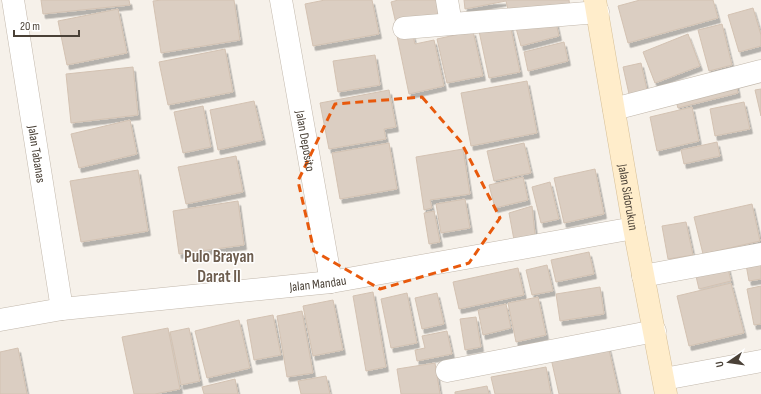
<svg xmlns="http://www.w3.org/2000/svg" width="761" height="394" font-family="'Sofia Sans Condensed',sans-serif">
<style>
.building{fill:#dbcec2;stroke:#d3c2b2;filter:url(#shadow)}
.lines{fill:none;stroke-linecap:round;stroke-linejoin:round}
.street-casing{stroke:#c2b8ac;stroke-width:23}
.secondary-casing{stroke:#d7c098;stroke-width:23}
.street{stroke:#fff;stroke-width:22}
.secondary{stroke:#ffedcb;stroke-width:22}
.marked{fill:none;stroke:#e8590c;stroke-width:3;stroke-dasharray:8 5;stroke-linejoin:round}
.labels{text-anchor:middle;stroke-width:3;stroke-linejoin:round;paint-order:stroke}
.street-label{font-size:13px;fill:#4a4137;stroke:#fff}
.district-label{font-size:17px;font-weight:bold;fill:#6d5d4e;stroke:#fff}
</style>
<defs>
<filter id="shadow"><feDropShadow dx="2.5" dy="4.5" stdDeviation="0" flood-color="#0004"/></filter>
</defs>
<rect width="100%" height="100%" fill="#f6f1ea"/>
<path class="building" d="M41,0H129L130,5L43,14Z
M162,0H234L240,40L161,53L153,1Z
M325,0H372L379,34L313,46L305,4Z
M398,0H438L442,17L397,28L391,2Z
M464,0H569L570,7L510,18L506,1L465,9Z
M640,0H713L718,18L628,43L618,6Z
M753,8L761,35V46L739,52L728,15Z
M118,9L127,53L67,65L58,21Z
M555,18L559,36L521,46L516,28Z
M510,24L520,72L489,78L479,31Z
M722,24L732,65L709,71L698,30Z
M411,28L415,44L434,40L444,86L409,94L396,31Z
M473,31L483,76L447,83L437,39Z
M688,34L700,66L655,83L643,52Z
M564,42L568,61L528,71L524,52Z
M225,49L233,92L168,105L159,62Z
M375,55L380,85L338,92L333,61Z
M641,63L647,90L629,94L623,67Z
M133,67L138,115L71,123L66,74Z
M527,81L537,133L471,146L461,93Z
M736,83L738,93L678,108L675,98Z
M761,89V116L755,90Z
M389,90L396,127L384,129L386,139L329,149L320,103Z
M254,101L263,140L218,150L210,110Z
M744,102L750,129L715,136L710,109Z
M203,106L211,147L183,153L174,112Z
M692,107L699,141L657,151L650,117Z
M130,120L137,154L79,168L71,134Z
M717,142L720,156L684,164L681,150Z
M389,143L397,189L340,199L332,153Z
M524,143L531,173L494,181L487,151Z
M463,149L470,194L430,200L432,208L424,210L416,157Z
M236,156L243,192L186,204L178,167Z
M595,169L604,214L564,223L554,178Z
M138,170L148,231L81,242L70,181Z
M523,177L528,200L495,208L489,185Z
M550,182L559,219L541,223L532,187Z
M465,199L470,228L441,233L436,204Z
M238,201L244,245L179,254L173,211Z
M752,204L760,241L703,254L694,217Z
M532,206L535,234L514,240L509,213Z
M434,211L440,242L429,244L424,213Z
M686,222L693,255L668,259L662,226Z
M589,252L594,274L556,282L551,260Z
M761,255V279L749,281L745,259Z
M727,264L731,281L699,289L695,272Z
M547,265L553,291L532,295L526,270Z
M518,268L524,295L459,309L453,282Z
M731,283L744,333L689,346L677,296Z
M761,286V324L754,325L747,289Z
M600,287L604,314L560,321L556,294Z
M373,292L386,367L366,371L353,296Z
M407,293L417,343L391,348L381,299Z
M437,293L444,324L422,329L415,298Z
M538,297L546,335L516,342L508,303Z
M333,300L343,350L313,356L303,306Z
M506,304L511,328L483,335L478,310Z
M302,311L313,373L287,377L277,316Z
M273,315L281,355L254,360L247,320Z
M476,317L481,347L465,350L460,319Z
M239,320L250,368L207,378L195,331Z
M168,328L180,389L155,394H134L122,337Z
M189,328L200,381L181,385L170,332Z
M447,331L452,354L417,361L415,350L425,348L422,336Z
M607,341L619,394H559L550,354Z
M18,348L27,394H0V352Z
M435,363L440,394H401L397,369Z
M546,367L551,394H495L491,377Z
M326,376L330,394H301L298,381Z
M235,379L238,394H204L202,387Z
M487,386L489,394H455V392Z"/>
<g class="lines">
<g class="street-casing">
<g id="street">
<path id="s1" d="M13,0L62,309"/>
<path id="s2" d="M281,0L331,282"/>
<path d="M447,0L451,24"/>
<path d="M404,28L598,12"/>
<path d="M614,109L761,71"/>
<path d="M643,276L761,254"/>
<path id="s3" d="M0,320L62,309L331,282L634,228"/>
<path d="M447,371L655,331"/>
<path d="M664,379L761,361"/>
</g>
</g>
<g class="secondary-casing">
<g id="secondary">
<path id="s4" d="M595,0L634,228L666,394"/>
</g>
</g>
<use href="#street" class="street"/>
<use href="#secondary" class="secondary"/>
</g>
<path class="marked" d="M422,97L461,142L500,218L469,263L380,289L314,251L298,181L335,104Z"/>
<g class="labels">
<g class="street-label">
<text dy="5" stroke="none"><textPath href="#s2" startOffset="143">Jalan Deposito</textPath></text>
<text dy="5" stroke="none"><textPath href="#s1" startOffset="156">Jalan Tabanas</textPath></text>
<text dy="5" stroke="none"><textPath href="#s4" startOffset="200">Jalan Sidorukun</textPath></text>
<text dy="5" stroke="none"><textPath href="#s3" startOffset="320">Jalan Mandau</textPath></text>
</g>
<g class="district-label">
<text x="219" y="262">Pulo Brayan<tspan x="219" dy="20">Darat II</tspan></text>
</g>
</g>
<g transform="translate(729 362) rotate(257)" stroke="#ffffff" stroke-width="3" paint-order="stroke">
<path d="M0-3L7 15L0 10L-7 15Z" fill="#4a4137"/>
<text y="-6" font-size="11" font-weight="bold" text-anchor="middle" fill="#4a4137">U</text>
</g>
<path d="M14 30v6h65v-6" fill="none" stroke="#4a4137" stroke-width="2"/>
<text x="20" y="30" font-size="12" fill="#4a4137" stroke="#ffffff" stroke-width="3" paint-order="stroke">20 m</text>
</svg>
